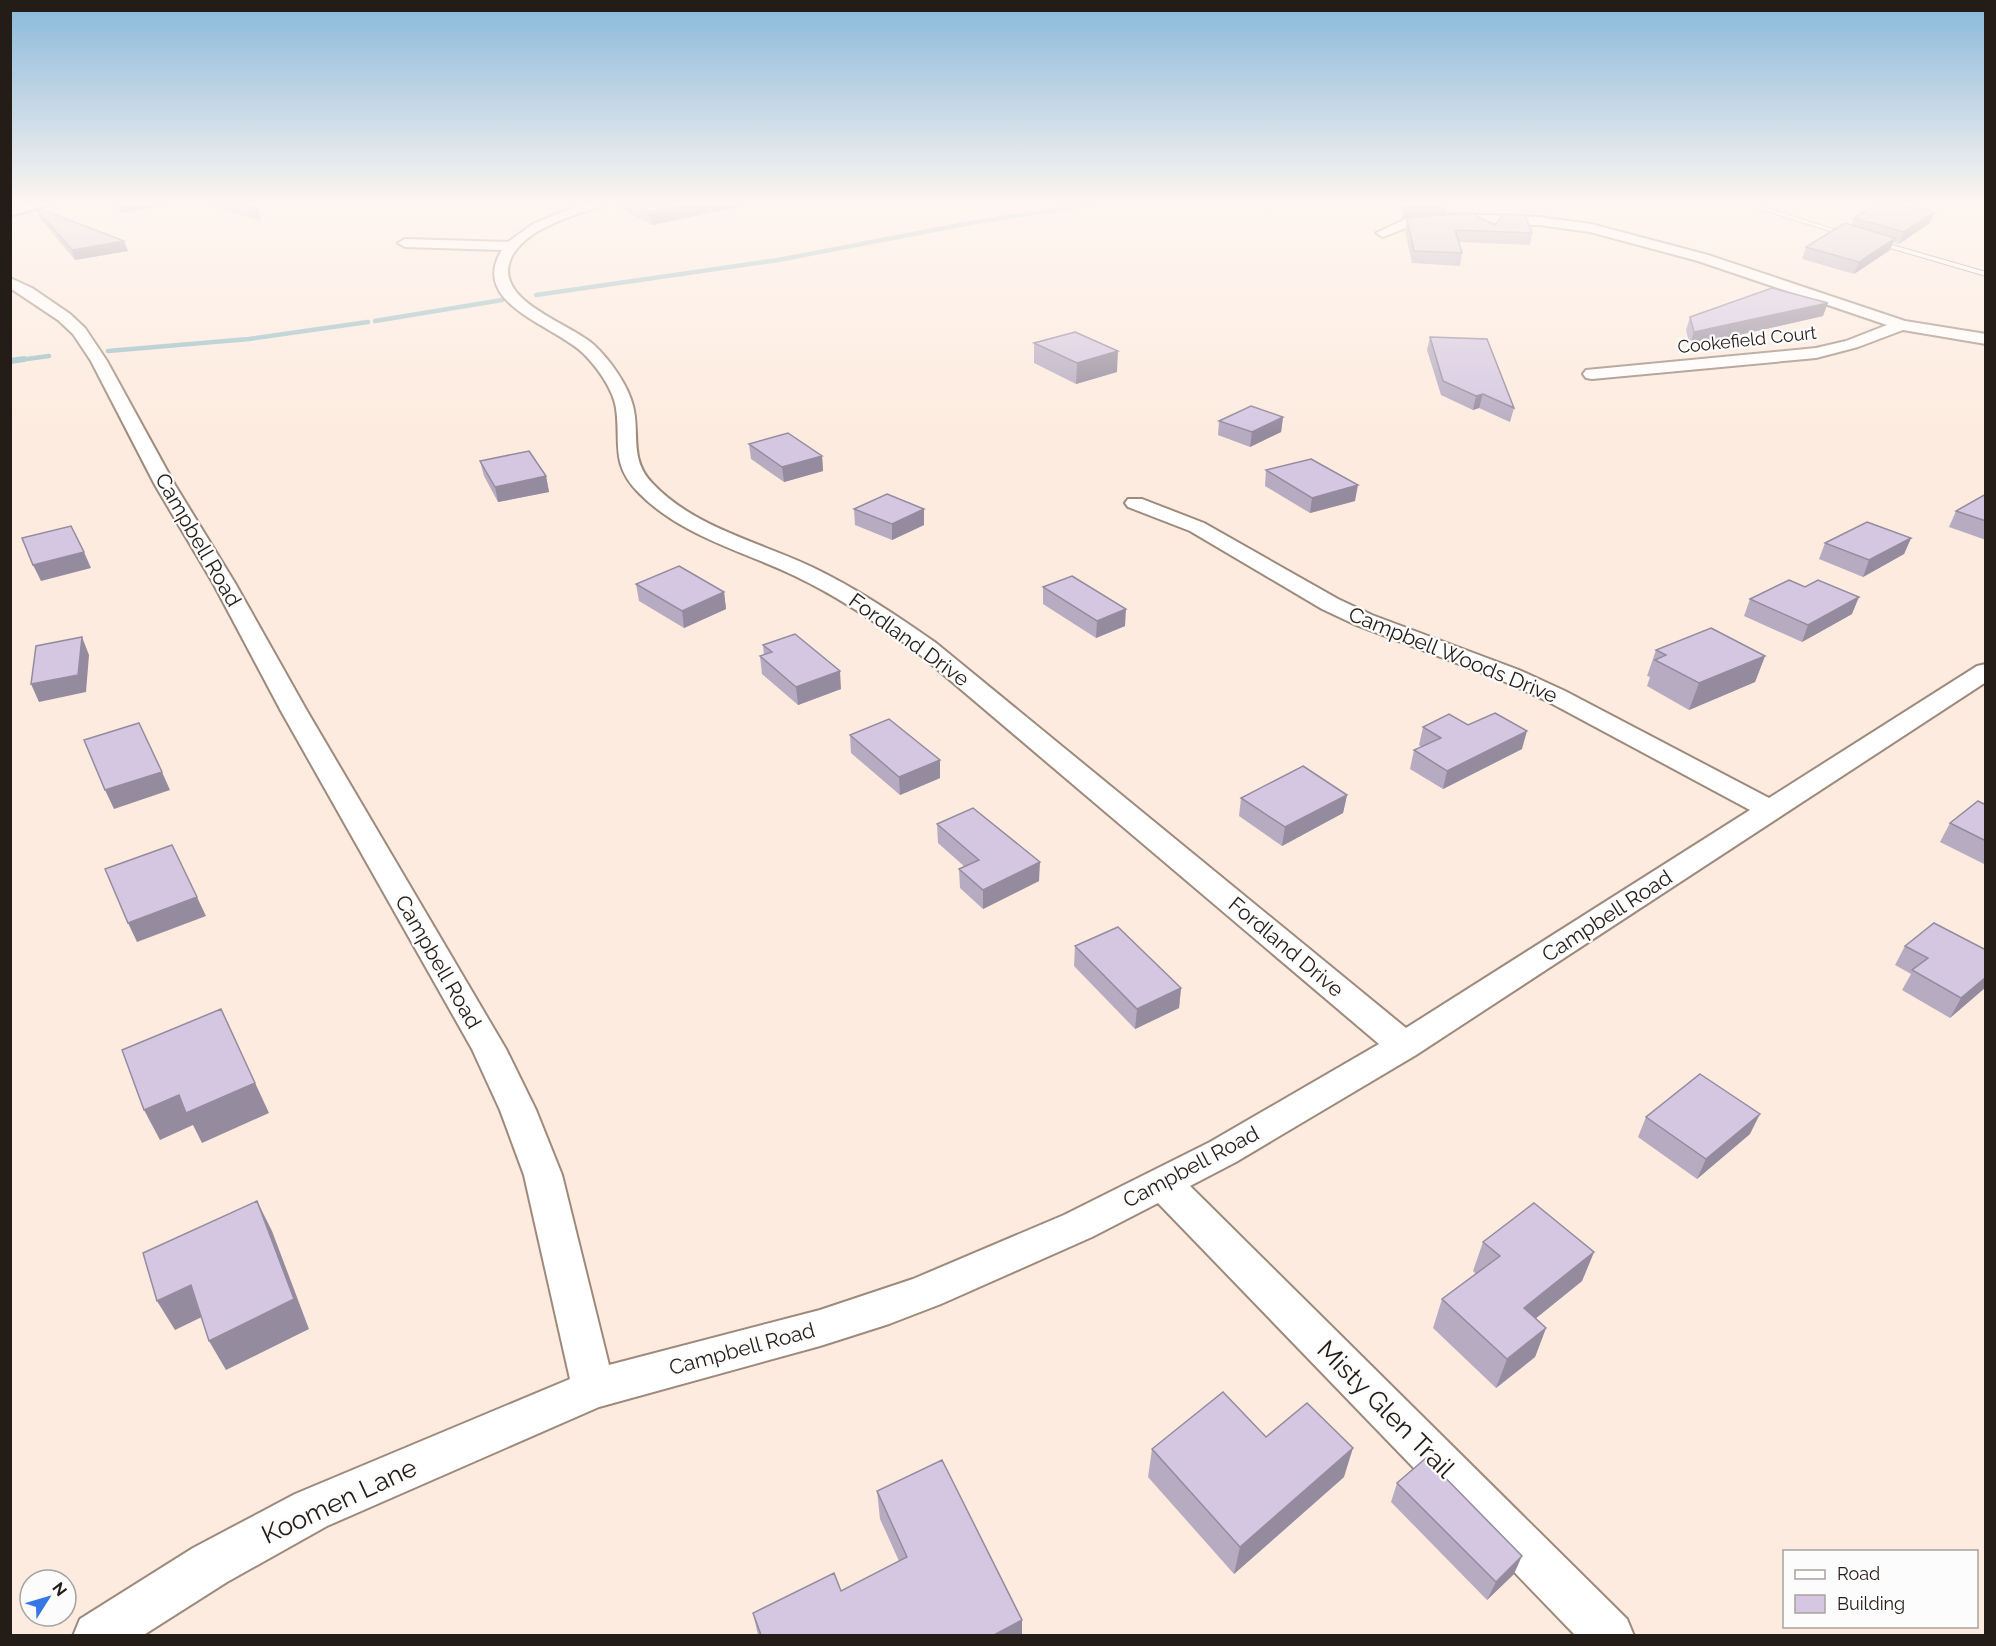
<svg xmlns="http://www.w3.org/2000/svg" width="1996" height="1646" font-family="Raleway,sans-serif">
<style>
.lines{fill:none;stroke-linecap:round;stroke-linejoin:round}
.stream-far1{stroke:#99bec5;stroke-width:4.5}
.stream{stroke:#99bec5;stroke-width:6}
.service-casing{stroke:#9e8a7c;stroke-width:2}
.minor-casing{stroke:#9e8a7c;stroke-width:4}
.service{fill:#fff;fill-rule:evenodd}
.minor{fill:#fff;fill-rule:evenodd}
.wall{fill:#b7abc2}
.shaded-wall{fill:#958b9e}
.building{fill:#d5c7e2;stroke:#958b9e;stroke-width:1.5}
.labels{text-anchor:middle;stroke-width:4.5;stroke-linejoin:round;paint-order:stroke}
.far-street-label{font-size:18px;fill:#241c17;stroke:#fcfcfc}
.street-label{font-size:21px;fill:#241c17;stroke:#fcfcfc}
.near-street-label{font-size:26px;fill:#241c17;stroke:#fcfcfc}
</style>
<rect width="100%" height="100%" fill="#fdebdf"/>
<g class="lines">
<path class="stream-far1" d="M536,295L778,260L976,222L1108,202
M375,321L502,300
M108,351L249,339L368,322
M12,361L49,356"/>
<path class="stream" d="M10,361L24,359"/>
<g class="service-casing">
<path id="service" d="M1737,202H1748L1854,236L1849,237Z
M1875,240L1986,272V276L1873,243Z"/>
</g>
<g class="minor-casing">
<path id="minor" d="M34,202H59L10,216V208Z
M586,202H607C601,208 590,210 582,212C558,221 523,233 511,258C492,301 570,323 594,345C610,360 628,385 633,406C640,433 629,459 652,483C693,527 759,542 812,567C856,588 896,615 936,643L1406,1028L1750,810L1547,701L1501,680L1356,625L1322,609L1190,531L1128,507L1125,503L1128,499H1142L1204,523L1338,599L1372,615L1519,670L1565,691L1769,798L1977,666L1986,664V682L1416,1055L1236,1162L1190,1186L1627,1619L1634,1636H1576L1158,1203L1092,1237L941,1304L889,1324L820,1346L599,1407L327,1526L227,1582L142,1636H73L80,1619L193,1548L295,1494L570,1379L524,1175L500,1110L472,1049L281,711L213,583L155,485L91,361L73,334L58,320L10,288V278L32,288L70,314L85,328L107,361L175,485L235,583L307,711L506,1049L536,1110L562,1175L609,1365L820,1310L913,1279L1064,1215L1210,1142L1379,1044L918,653C879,624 839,597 795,576C743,551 681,536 639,493C610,464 621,443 616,408C613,389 597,367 584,354C555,325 468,304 502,250L405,247L398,243L405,239L508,242L533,224Z
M1460,214L1539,217L1591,224L1708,255L1905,321L1986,334V344L1903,330L1858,347L1816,358L1592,379L1586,378L1583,374L1586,370L1816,348L1846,341L1887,325L1698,261L1590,232L1539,225L1460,222L1411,226L1383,237L1376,233L1408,218Z"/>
</g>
<use href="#service" class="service"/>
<use href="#minor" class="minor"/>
</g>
<path class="wall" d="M110,202H188L121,213Z
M198,202H249L258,209L261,221Z
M609,202H763L652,225Z
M1399,202H1447L1446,213L1417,216L1495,225L1532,233L1530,245L1459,242L1462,253L1460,266L1412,263L1405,231L1407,219L1413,217L1402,218Z
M35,207L128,251L75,260L39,217Z
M1854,218L1930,223L1899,244L1893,242L1890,250L1854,274L1802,259L1806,247L1851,225Z
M1823,316L1690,346L1686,330L1690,317Z
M1430,337L1514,408L1510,422L1479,408L1473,410L1441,395L1427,350Z
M1034,343L1117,372L1076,384L1034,363Z
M1283,417L1281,432L1250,447L1218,435L1219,421Z
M749,444L822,456L823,471L784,482L751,459Z
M480,461L546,476L549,492L498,502L484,476Z
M1266,470L1355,501L1310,513L1265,486Z
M1986,494V540L1949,527L1956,511Z
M854,509H924V525L892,540L855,525Z
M1911,538L1904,554L1863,577L1819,559L1825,543Z
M636,584L724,592L726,609L684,628L639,601Z
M1043,587L1125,626L1096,638L1043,604Z
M1805,587L1852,614L1802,642L1744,616L1750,599Z
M763,645L841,689L798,705L762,674L760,656L764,655Z
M1656,650L1765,656L1755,682L1689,710L1647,686L1650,677L1647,676Z
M1468,725L1522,749L1443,789L1410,769L1414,750L1422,747L1419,745L1423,727Z
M850,735L940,760V778L900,795L851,753Z
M1347,795L1343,813L1282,846L1239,816L1241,798Z
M1986,805V865L1940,842L1950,823Z
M937,824L1039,881L983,909L960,888L959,869L965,867L938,843Z
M1075,946L1181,988L1179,1008L1135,1029L1074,966Z
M1905,946L1986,950V987L1950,1018L1902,990L1911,974L1895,965Z
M1646,1117L1750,1134L1697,1179L1638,1137Z
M1483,1242L1594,1252L1582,1281L1536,1318L1546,1328L1535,1357L1496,1388L1433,1328L1442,1299L1476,1274L1473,1271Z
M1266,1437L1344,1477L1234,1574L1148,1477L1152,1449Z
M1397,1483L1514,1574L1487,1600L1391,1502Z
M877,1491L1022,1635H758L753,1613L841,1591L899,1561L880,1519Z"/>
<path class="shaded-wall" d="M117,202H188L121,213Z
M704,202H763L652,225L650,213Z
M1440,202H1447L1446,213L1402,218L1404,207Z
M1935,212L1930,223L1899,244L1904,232Z
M1895,238L1890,250L1854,274L1859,262Z
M124,241L128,251L75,260L72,250Z
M1828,303L1823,316L1690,346L1694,332Z
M1118,351L1117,372L1076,384L1077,363Z
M1483,394L1479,408L1473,410L1476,396Z
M1283,417L1281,432L1250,447L1252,432Z
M822,456L823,471L784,482L782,467Z
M546,476L549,492L498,502L495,487Z
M1358,485L1355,501L1310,513L1312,498Z
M924,509V525L892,540V524Z
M1911,538L1904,554L1863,577L1869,560Z
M84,552L91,568L41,581L33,565Z
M724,592L726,609L684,628L682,611Z
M1859,597L1852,614L1802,642L1808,625Z
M1126,609L1125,626L1096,638L1097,621Z
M82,637L89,655L86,692L39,702L31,684Z
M1765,656L1755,682L1689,710L1699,683Z
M840,671L841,689L798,705L796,687Z
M1527,731L1522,749L1443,789L1447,771Z
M940,760V778L900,795L899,777Z
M162,772L170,790L114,809L105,790Z
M1347,795L1343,813L1282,846L1285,827Z
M1040,862L1039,881L983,909V890Z
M197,897L206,916L137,942L128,923Z
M1986,977V987L1950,1018L1961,998Z
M1181,988L1179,1008L1135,1029L1137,1009Z
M221,1009L269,1113L202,1143L193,1125L160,1140L144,1110L179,1095Z
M1760,1114L1750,1134L1697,1179L1706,1159Z
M257,1201L272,1231L309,1329L226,1370L209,1341Z
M1594,1252L1582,1281L1513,1337L1524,1308Z
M191,1285L208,1314L175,1330L157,1301Z
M1546,1328L1535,1357L1496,1388L1507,1359Z
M1353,1448L1344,1477L1234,1574L1240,1547Z
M1522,1556L1514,1574L1487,1600L1496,1582Z
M1022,1620V1635H994Z"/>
<path class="building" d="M234,202H249L258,209Z
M629,202H704L650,213Z
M1403,202H1440L1404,207Z
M1880,202H1883L1935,212L1904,232L1854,218Z
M35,207L124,241L72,250Z
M1471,213L1495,225L1503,214L1525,215L1532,233L1455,230L1462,253L1414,251L1407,219L1413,217Z
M1845,223L1895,238L1859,262L1806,247Z
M1772,288L1828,303L1694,332L1690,317Z
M1075,332L1118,351L1077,363L1034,343Z
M1430,337L1487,339L1514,408L1483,394L1476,396L1443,381Z
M1251,406L1283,417L1252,432L1219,421Z
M788,433L822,456L782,467L749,444Z
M529,451L546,476L495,487L480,461Z
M1311,459L1358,485L1312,498L1266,470Z
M887,494L924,509L892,524L854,509Z
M1986,494V521L1956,511Z
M1867,522L1911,538L1869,560L1825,543Z
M71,526L84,552L33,565L22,538Z
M679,566L724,592L682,611L636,584Z
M1072,576L1126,609L1097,621L1043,587Z
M1789,580L1805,587L1818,580L1859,597L1808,625L1750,599Z
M1711,628L1765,656L1699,683L1655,660L1666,655L1656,650Z
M795,634L840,671L796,687L760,656L772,652L763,645Z
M82,637L78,675L31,684L36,646Z
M1495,713L1527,731L1447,771L1414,750L1441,738L1423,727L1449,714L1468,725Z
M889,719L940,760L899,777L850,735Z
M139,723L162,772L105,790L84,740Z
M1303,766L1347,795L1285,827L1241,798Z
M1978,801L1986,805V841L1950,823Z
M973,808L1040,862L983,890L959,869L979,860L937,824Z
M172,845L197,897L128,923L105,869Z
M1934,923L1986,950V977L1961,998L1912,970L1928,958L1905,946Z
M1118,927L1181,988L1137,1009L1075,946Z
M221,1009L255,1083L186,1113L179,1095L144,1110L122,1050Z
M1700,1074L1760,1114L1706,1159L1646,1117Z
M257,1201L294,1299L209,1341L191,1285L157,1301L143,1253Z
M1534,1203L1594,1252L1524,1308L1546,1328L1507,1359L1442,1299L1500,1256L1483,1242Z
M1223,1392L1266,1437L1307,1403L1353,1448L1240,1547L1152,1449Z
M1426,1458L1522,1556L1496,1582L1397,1483Z
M942,1460L1022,1620L994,1635H761L753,1613L834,1573L841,1591L907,1557L877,1491Z"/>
<linearGradient id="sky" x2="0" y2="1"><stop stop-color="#88b8da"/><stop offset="0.47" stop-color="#fef6f1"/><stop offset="1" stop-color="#fef6f1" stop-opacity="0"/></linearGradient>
<rect width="1996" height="433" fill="url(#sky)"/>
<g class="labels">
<g class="far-street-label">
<text transform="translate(1747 340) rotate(-6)" y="6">Cookefield Court</text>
</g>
<g class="street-label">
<text transform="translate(198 540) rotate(60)" y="7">Campbell Road</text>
<text transform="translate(909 640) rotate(36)" y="7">Fordland Drive</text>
<text transform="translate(1453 655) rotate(22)" y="7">Campbell Woods Drive</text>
<text transform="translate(1607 916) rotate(-33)" y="7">Campbell Road</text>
<text transform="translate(1286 947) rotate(40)" y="7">Fordland Drive</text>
<text transform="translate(438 962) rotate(60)" y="7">Campbell Road</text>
<text transform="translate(1191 1167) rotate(-28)" y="7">Campbell Road</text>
<text transform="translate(742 1349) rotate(-15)" y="7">Campbell Road</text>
</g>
<g class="near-street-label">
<text transform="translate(1386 1409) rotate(45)" y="9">Misty Glen Trail</text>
<text transform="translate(339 1501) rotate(-25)" y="9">Koomen Lane</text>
</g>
</g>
<rect width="1996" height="1646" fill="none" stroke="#241c17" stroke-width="24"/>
<rect x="1783" y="1550" width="195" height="78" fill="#fcfcfc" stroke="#a6a2a0" stroke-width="1.5"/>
<rect x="1795" y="1570" width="30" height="9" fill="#ffffff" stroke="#a6a2a0" stroke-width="1.5"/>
<text x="1837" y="1580" font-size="18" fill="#241c17">Road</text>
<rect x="1795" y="1595" width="30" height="18" fill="#d5c7e2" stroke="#a6a2a0" stroke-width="1.5"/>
<text x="1837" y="1610" font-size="18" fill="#241c17">Building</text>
<g transform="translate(48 1598) rotate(53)"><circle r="28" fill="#fcfcfc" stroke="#a6a2a0" stroke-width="1.5"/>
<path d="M0-4.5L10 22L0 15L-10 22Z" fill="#3677e5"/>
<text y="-9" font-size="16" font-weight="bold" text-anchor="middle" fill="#241c17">N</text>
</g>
</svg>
